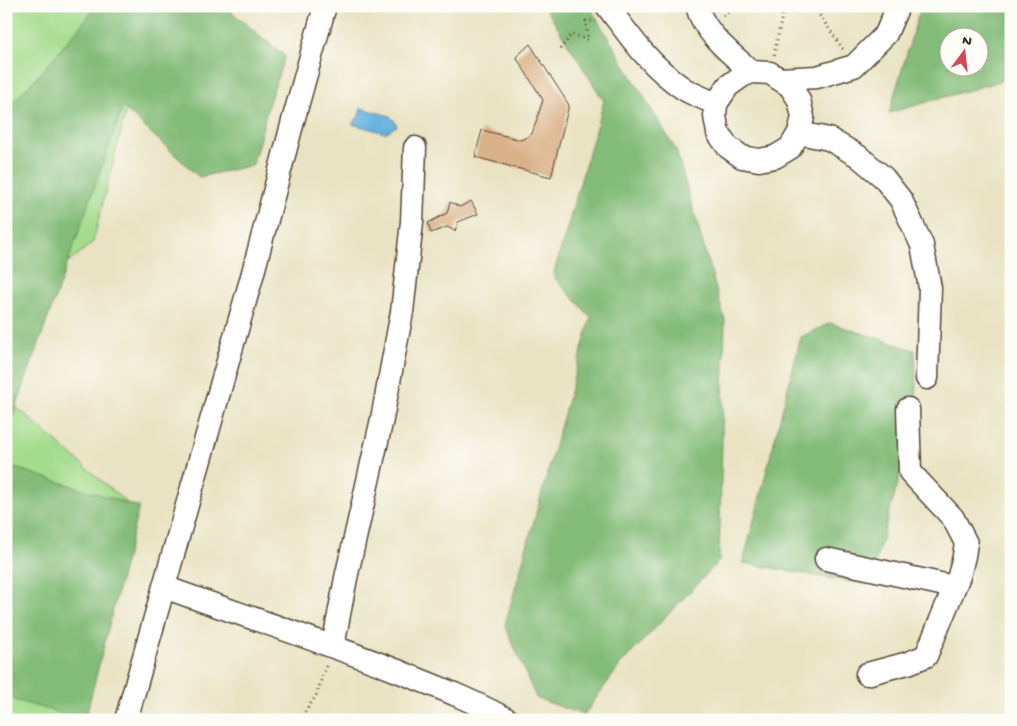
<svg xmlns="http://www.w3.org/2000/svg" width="1017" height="726" font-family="'Gochi Hand',sans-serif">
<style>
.green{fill:#a4dc8d;stroke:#708356}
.forest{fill:#83bc78;stroke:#5f734b;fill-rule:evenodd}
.water{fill:#67b3e0;stroke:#516e7f}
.building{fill:#dab28a}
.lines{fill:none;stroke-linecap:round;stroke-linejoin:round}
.minor-casing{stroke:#554637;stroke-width:25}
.path{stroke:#554637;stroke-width:3;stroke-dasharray:1 4;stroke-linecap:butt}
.minor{stroke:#fff;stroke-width:22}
</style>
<rect width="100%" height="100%" fill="#fdfcf7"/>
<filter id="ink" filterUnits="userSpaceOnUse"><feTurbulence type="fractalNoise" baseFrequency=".02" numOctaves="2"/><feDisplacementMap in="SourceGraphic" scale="10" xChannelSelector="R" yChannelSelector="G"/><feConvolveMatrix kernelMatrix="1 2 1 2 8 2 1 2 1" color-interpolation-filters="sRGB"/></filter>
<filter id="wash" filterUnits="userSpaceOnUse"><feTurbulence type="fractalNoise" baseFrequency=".0096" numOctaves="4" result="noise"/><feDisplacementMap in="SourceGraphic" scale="20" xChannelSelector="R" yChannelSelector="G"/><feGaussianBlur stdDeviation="1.12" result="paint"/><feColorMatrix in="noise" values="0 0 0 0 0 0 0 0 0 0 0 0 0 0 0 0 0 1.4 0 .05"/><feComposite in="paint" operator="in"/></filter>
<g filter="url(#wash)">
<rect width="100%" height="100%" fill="#eae3c3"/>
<path class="green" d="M6,6H114L146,32L93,242L6,316Z
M6,398L127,503L95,585L73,720H6Z"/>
<path class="forest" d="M97,6H224L285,56L269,102L253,165L199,177L123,107L6,436V109L42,72Z
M544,6H589L676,150L725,320L719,561L620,665L584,715L536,698L505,625L591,317L553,276L604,101Z
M921,6H1011V78L889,113ZM950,38H980V68H950Z
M830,323L915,350L917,415L869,585L743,563L801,337Z
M6,465L139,507L85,720L7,698Z"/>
<path class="water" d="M361,108L390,116L394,120L397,126L385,133L352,124L359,116Z"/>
<g id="blocks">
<path class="building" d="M530,44L569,105L551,177L475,157L482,130L521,140L532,134L543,100L516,57Z
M471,201L478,214L458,222L455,231L447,227L431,233L428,223L447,213L450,202L460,207Z"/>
</g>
</g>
<g filter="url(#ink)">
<use href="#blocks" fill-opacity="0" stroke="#554637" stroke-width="1"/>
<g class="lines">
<g class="minor-casing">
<path id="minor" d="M607,6C631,38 651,67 684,89C694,95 706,99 716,104
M697,6C703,32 732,55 752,72
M752,72L770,73L790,86L799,100L803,117L799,133L790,148L775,157L759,160L742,157L728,147L718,133L715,116L716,104L728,86L742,76Z
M779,79L817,77L854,66L886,34L898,6
M799,133L829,139L858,156L883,177L901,200L922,245L930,288L927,378
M826,559L954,587
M164,587C239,614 315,639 390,668C430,684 470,699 508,720
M333,646L346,578L382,419L402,312L412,222L415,148
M867,674L908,663L926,656L959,576L964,556L966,543L953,518L910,472L908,409
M126,720L251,280L293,121L325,6"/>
</g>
<path class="path" d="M774,6C789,14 799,12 814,7
M814,7L843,49
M723,16L737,6
M560,49L572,34L588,40L586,21H596
M774,55L783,11
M299,720L316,696L327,663"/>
<use href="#minor" class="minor"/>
</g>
</g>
<rect width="1017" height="726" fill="none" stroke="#fdfcf7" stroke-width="25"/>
<g transform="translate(964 52) rotate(15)"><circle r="24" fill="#fdfcf7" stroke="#afa8a0"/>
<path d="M0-4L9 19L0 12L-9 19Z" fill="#d1495b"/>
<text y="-8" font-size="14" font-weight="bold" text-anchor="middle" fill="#3b2a1e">N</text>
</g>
</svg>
